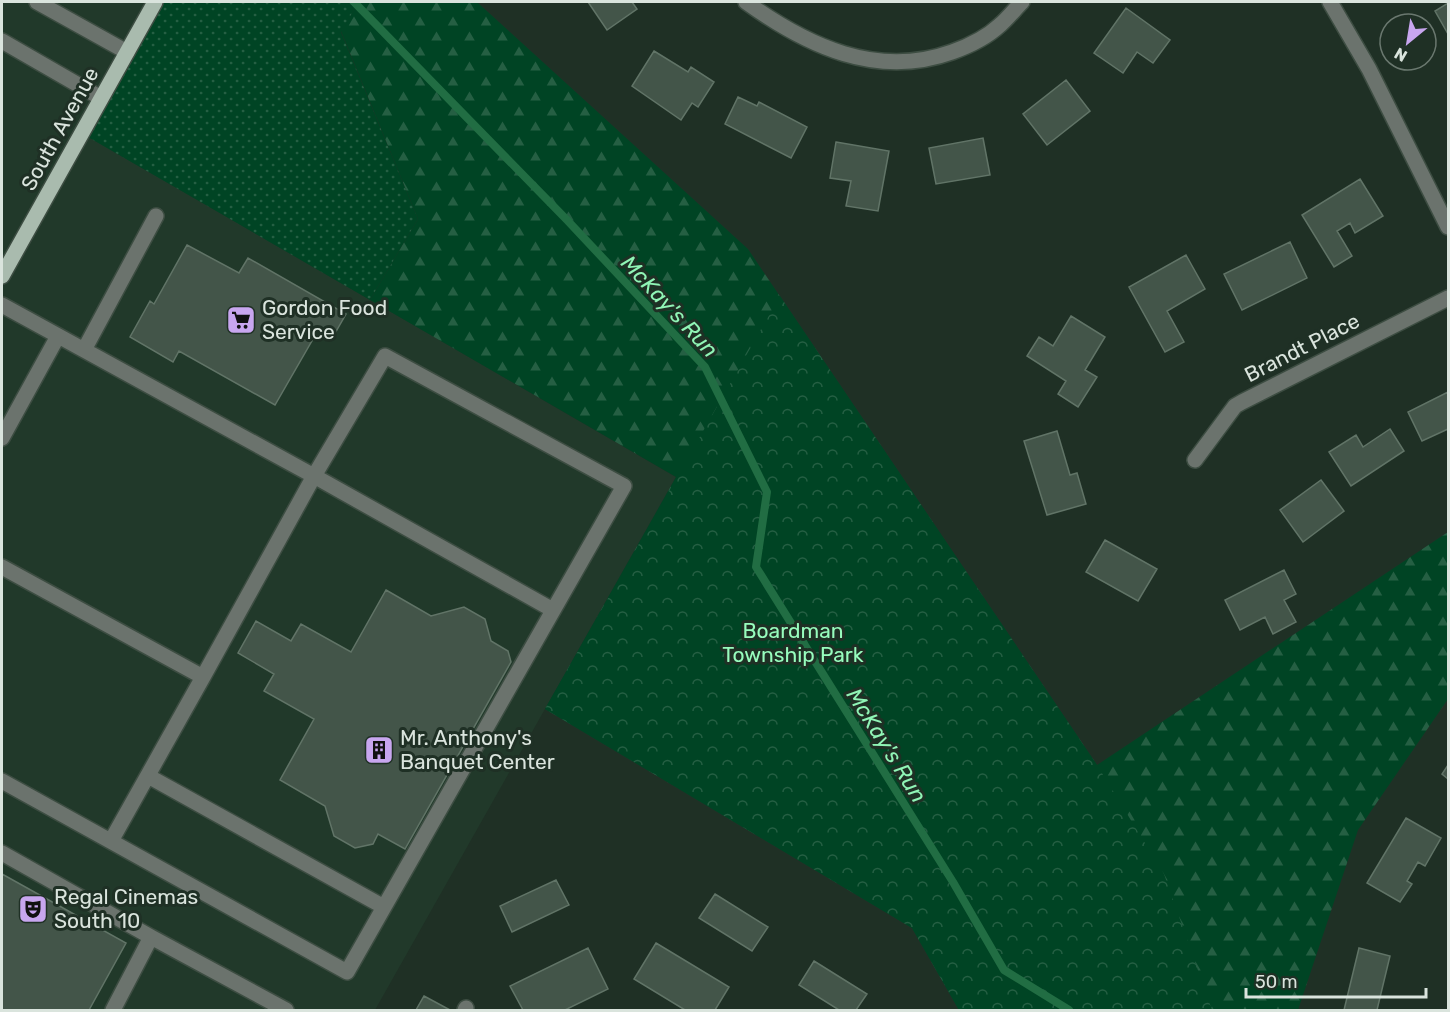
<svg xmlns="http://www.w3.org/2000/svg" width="1450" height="1012" font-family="Rubik,sans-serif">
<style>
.built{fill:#21392a}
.grass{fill:url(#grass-dots)}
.forest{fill:url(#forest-firs)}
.park{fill:url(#park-crowns)}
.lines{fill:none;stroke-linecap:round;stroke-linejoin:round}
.stream{stroke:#216d43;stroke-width:8}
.building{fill:#435549;stroke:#617467;stroke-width:1.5}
.minor-casing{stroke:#3d4d42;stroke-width:18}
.major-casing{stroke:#3d4d42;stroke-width:18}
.minor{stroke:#6b736d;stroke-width:15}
.major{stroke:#a9bbae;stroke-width:15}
.labels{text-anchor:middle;stroke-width:6;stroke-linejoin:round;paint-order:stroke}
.street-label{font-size:21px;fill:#dae4dd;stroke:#1f3025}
.poi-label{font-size:21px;fill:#dae4dd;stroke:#1f3025;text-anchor:start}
.park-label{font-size:21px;fill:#97fcbd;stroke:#1f3025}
.water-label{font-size:22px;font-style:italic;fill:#90f5b6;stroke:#1f3025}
</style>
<defs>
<pattern id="grass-dots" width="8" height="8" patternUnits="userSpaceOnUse" patternTransform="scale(1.5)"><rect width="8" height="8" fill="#004424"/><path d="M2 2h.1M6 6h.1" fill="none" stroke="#255f43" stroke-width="1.8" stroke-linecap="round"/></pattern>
<pattern id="forest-firs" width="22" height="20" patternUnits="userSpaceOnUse" patternTransform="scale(1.5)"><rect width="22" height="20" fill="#004424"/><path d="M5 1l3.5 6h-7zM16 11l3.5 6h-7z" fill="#255f43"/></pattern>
<pattern id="park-crowns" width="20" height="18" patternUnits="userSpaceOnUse" patternTransform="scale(1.5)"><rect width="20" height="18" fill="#004424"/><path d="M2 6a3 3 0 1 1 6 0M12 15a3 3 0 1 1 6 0" fill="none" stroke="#255f43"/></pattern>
</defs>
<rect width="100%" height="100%" fill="#1f3025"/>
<path class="built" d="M2,2H155L82,133L676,477L375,1010H2Z"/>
<path class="grass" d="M155,2H359L341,32L418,219L370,300L81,133Z"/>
<path class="forest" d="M359,2H477L748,249L1097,765L1448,532V699L1358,830L1298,1010H959L912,928L545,709L676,477L370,300L418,219L341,31Z"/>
<path class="park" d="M780,296L1097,765L1164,874L1212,1010H959L912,928L545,709Z"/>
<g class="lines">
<path class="stream" d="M354,2L567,220L705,367L767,492L756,567L953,882L1004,970L1069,1010"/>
</g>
<path class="building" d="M588,2H632L637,9L607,30Z
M1448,3V34L1435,11Z
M1126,8L1170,40L1153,63L1137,52L1123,73L1094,53Z
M654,51L688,72L691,67L714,82L698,107L692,103L681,120L632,86Z
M1066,80L1090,111L1047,145L1023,114Z
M738,97L757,106L759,102L807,127L791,158L725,124Z
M983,138L990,175L936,184L929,148Z
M836,142L889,151L878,211L846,206L851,181L830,178Z
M1360,179L1383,216L1355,233L1350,223L1337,231L1352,256L1334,267L1302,215Z
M1290,242L1307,278L1242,310L1224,274Z
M187,245L239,273L248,258L346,314L334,335L320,327L275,405L179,351L173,362L130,337L150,301L154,304Z
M1186,255L1205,289L1167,311L1184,342L1165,352L1129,287Z
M1071,316L1105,337L1085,370L1097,377L1078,407L1058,394L1066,381L1027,356L1039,337L1053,346Z
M1448,392V430V429L1422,441L1408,412Z
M1390,429L1404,451L1351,486L1329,452L1356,435L1363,447Z
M1057,431L1070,475L1077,473L1086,504L1047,515L1024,441Z
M1321,480L1344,511L1303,542L1280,510Z
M1105,540L1157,569L1138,601L1086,572Z
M1284,570L1296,594L1284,600L1296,622L1273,634L1265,617L1240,630L1225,600Z
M386,590L431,616L464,607L485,619L491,641L508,651L511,662L405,849L378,834L373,844L355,848L334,836L325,806L280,780L314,719L264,691L274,674L238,653L256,621L291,641L301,624L351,652Z
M1448,765V779L1442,774Z
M1406,818L1441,838L1425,866L1418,862L1407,881L1412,884L1400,902L1367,883Z
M2,874L126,943L89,1010H2Z
M556,880L569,905L512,932L500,906Z
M715,894L768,927L752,951L699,918Z
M656,943L729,987L715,1010H685L634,979Z
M588,948L608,989L565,1010H523L510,986Z
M1359,948L1390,956L1377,1010H1344Z
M814,961L867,994L856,1010H839L799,985Z
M424,996L450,1010H416Z"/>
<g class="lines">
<g class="minor-casing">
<path id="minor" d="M37,2L127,52
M746,2C807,46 877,79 952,52C969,46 987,37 1000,25C1008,18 1015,9 1022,2
M1330,2L1369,69L1448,227
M2,41L101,98
M2,305L314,476L553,610
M84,350L156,216
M2,438L58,336
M1195,460L1235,406L1242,402L1448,298
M2,567L203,677L111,841
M148,776L384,907
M2,781L347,972L624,486L385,356L314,476L203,677
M2,853L151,937L113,1010
M151,937L286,1010
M465,1010L466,1008"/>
</g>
<g class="major-casing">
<path id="major" d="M2,276L155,2"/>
</g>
<use href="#minor" class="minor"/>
<use href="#major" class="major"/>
</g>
<defs>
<g id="supermarket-square" transform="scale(1.5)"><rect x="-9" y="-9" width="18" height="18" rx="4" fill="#c8a6ef" stroke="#1f3025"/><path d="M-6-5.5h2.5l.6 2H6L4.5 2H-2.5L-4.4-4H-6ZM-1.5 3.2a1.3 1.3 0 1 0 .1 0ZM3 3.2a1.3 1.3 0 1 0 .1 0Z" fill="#111"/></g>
<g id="building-square" transform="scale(1.5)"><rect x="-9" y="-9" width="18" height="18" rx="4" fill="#c8a6ef" stroke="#1f3025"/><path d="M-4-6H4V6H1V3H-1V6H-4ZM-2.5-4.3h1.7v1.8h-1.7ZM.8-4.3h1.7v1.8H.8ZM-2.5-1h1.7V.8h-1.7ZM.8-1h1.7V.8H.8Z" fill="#111"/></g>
<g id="theatre-square" transform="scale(1.5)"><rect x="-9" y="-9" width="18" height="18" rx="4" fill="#c8a6ef" stroke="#1f3025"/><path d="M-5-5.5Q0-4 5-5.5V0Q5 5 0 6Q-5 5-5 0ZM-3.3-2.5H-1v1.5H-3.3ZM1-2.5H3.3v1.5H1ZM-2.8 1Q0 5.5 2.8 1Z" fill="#111"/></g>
</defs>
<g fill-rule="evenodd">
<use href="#supermarket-square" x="241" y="320"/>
<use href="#building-square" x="379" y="750"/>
<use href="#theatre-square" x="33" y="909"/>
</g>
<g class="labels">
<g class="street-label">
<text transform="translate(60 129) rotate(-61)" y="7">South Avenue</text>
<text transform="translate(1302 348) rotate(-27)" y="7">Brandt Place</text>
</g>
<g class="poi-label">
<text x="262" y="315">Gordon Food<tspan x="262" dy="24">Service</tspan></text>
<text x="400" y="745">Mr. Anthony's<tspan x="400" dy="24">Banquet Center</tspan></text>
<text x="54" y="904">Regal Cinemas<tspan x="54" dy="24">South 10</tspan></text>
</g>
<g class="park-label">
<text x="793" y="638">Boardman<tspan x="793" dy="24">Township Park</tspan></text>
</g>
<g class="water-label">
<text transform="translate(670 306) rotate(47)" y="8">McKay's Run</text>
<text transform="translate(887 745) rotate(58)" y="8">McKay's Run</text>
</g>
</g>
<rect width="1450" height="1012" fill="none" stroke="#dae4dd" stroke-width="6"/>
<g transform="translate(1408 42) rotate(210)"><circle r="28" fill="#1f3025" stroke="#6a786f" stroke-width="1.5"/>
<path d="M0-4.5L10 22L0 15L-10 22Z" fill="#c8a6ef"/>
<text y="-9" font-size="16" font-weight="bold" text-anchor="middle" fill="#dae4dd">N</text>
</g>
<path d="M1246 988v9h180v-9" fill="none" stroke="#dae4dd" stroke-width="3"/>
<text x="1255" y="988" font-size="18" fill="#dae4dd" stroke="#1f3025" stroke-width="4.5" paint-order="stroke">50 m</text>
</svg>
